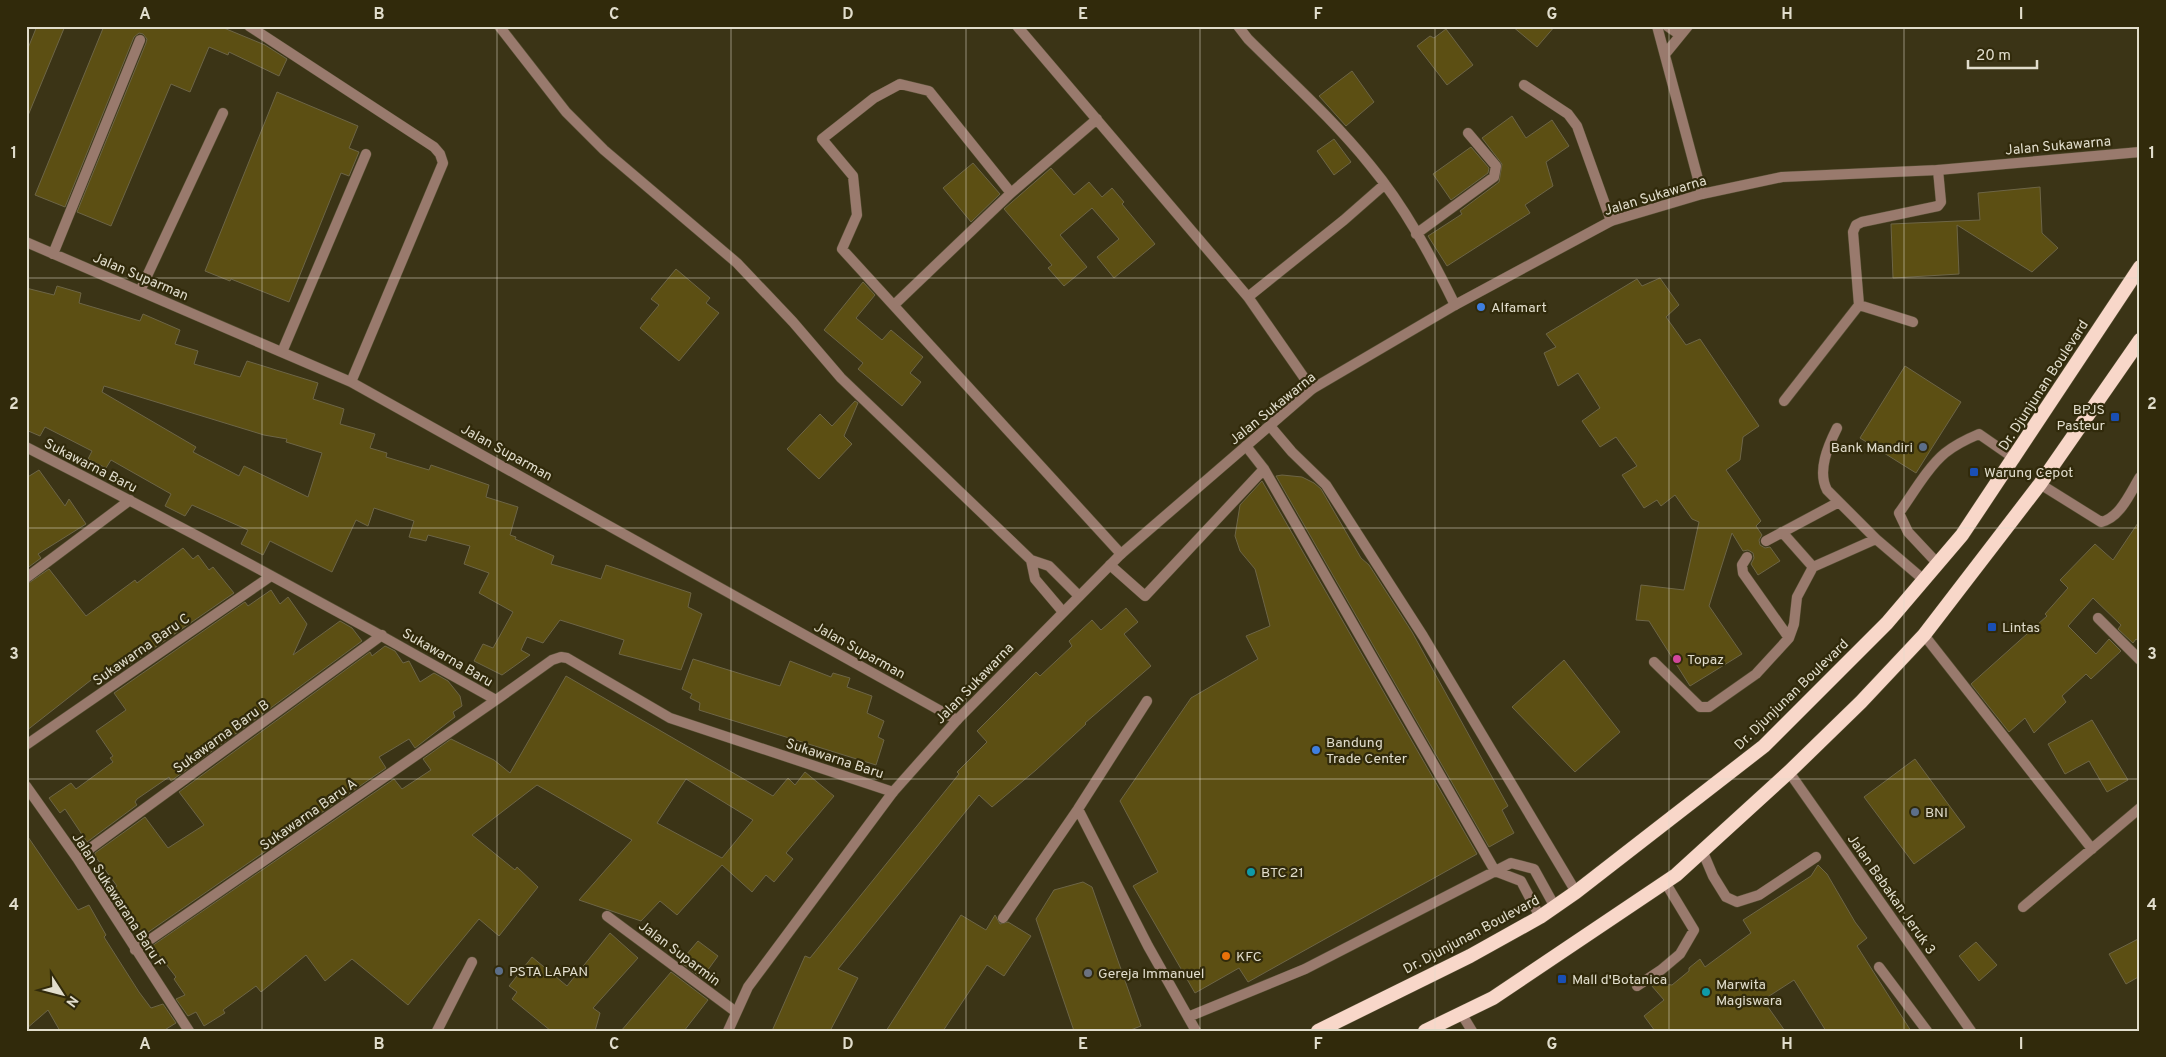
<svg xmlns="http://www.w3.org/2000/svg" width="2166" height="1057" font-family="Overpass,sans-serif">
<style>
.building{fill:#5c4f13;stroke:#6d6546;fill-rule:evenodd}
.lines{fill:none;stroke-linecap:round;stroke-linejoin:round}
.service-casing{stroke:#564f33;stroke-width:11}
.minor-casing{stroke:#564f33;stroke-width:11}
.tertiary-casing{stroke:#564f33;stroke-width:11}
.trunk-casing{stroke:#564f33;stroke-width:15}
.service{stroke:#997a6d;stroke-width:10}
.minor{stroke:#997a6d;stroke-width:10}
.tertiary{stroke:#997a6d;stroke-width:10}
.trunk{stroke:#f8d7c9;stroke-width:14}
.grid{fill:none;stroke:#e1ddcc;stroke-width:1;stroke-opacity:0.55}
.shop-dot{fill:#3f7fe0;stroke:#312a0b;stroke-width:2}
.transit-dot{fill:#1a4fb4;stroke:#312a0b;stroke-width:2}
.service-dot{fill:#5c6f8a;stroke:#312a0b;stroke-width:2}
.hotel-dot{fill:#d1479c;stroke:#312a0b;stroke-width:2}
.culture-dot{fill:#0f9aa8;stroke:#312a0b;stroke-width:2}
.food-dot{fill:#e8710a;stroke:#312a0b;stroke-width:2}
.worship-dot{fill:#6b7280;stroke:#312a0b;stroke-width:2}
.labels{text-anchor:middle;stroke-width:4.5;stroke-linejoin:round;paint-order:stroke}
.street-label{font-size:14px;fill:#e1ddcc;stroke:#312a0b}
.poi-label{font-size:14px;fill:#e1ddcc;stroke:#312a0b;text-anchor:start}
.neatline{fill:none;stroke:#e1ddcc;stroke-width:2}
.grid-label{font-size:16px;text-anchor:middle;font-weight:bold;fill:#e1ddcc}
</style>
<rect width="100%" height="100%" fill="#3b3416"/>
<path class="building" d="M37,26H65L27,118L26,53Z
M104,26H219L265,45L287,59L279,76L229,52L228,55L209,47L190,92L171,84L111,226L77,212L146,43L147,39L143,34L139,33L134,37L65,207L35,195Z
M1512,26H1555L1537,47Z
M1446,29L1473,65L1447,85L1417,46L1430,36L1434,38Z
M1352,71L1374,102L1346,126L1319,96Z
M277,92L358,126L349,148L359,152L349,176L341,173L289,302L231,279L230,281L205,271Z
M1512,116L1526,138L1552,120L1569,146L1546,162L1553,186L1525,205L1530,213L1447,266L1428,236L1462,214L1460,211L1499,182L1502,164L1482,138Z
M1334,139L1351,162L1334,175L1317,151Z
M1471,147L1489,168L1488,173L1451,200L1433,174Z
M973,163L1000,194L971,222L943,188Z
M1051,168L1074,195L1089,182L1102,197L1112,188L1124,202L1122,204L1155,244L1114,278L1097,257L1119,239L1092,208L1060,235L1087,267L1064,286L1048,268L1052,265L1004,209Z
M2040,187L2042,233L2058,248L2032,272L1957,225L1959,274L1893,278L1891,224L1980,220L1978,193Z
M676,269L710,298L706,303L719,313L679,361L640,328L659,305L651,299Z
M1660,278L1679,305L1666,317L1686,345L1700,339L1759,426L1743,437L1740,460L1726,470L1761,521L1756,526L1762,535L1759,540L1760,545L1765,548L1770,547L1780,561L1758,575L1751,564L1754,558L1753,553L1748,550L1743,551L1732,533L1709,606L1742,654L1690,686L1649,621L1636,620L1641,585L1684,590L1699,522L1692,519L1675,495L1661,506L1657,500L1644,508L1622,475L1637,466L1616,437L1600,447L1582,421L1600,408L1578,373L1558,386L1544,353L1556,347L1546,334L1637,279L1642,286Z
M863,282L875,295L856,318L882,340L891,330L923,357L910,373L921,382L902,406L858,369L863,363L824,330Z
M57,286L81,293L79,303L140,321L143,314L180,330L175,344L198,351L194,364L240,377L247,361L318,383L313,399L344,409L340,424L375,434L370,448L387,453L386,457L429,470L431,465L489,485L486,497L518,507L510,535L516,537L515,539L554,556L551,564L601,579L606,565L691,593L688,607L702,614L681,670L619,654L624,640L560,620L543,643L527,637L521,650L530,655L502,675L474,661L483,644L493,648L513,612L479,593L489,573L464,564L470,546L428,535L426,541L409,537L414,521L374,508L368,526L356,520L332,572L270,541L263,555L241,544L248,530L192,505L185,516L165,506L171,494L111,460L106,468L88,459L92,451L45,427L40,436L26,430V288L54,295ZM104,386L264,435L287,439L286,442L322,453L308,497L244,466L239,476L193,452L196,447L102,392Z
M1905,366L1961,402L1916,473L1860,438Z
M855,401L858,403L844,436L852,444L819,479L787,449L820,414L832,426Z
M39,470L65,506L69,499L86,524L38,554L41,558L26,569V478Z
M1282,475L1302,477L1314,483L1321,489L1361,558L1369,565L1412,632L1508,806L1502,810L1514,833L1489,847L1276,476Z
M1262,481L1477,854L1248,982L1239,968L1195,993L1133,886L1158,872L1120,801L1191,698L1258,659L1246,636L1270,626L1255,569L1240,551L1235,536L1240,505Z
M2140,520V642L2136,639L2133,643L2118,629L2121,625L2093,598L2068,626L2096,654L2109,639L2121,651L2091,679L2086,674L2062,696L2066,702L2034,733L2025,718L2009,732L1971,684L2047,616L2045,614L2068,588L2060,580L2095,544L2113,560Z
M183,548L193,559L198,555L209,570L213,567L234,593L106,681L100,673L26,731V585L49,569L86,616L135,580L137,583Z
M271,590L280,604L288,597L307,624L293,655L340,621L352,628L362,641L171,781L169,777L137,799L135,802L137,805L87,842L65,809L60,813L49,798L71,783L76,789L113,762L110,758L113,756L96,731L126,710L114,693L245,602L248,606Z
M1126,608L1138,622L1124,634L1151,666L1085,723L1086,724L1036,770L992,807L979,795L838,969L858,978L830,1031H772L805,956L810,958L959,774L957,772L987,742L977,731L1036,672L1040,676L1072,646L1069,641L1092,620L1101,630Z
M385,646L395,651L403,663L409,661L420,682L434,673L448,681L460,696L462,706L453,712L455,717L415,748L409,739L379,757L386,768L144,935L110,891L117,886L95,856V853L145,817L168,848L204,825L179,792L370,652L372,656Z
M693,659L780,686L790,661L831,677L833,673L850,678L847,687L872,696L867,713L884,721L878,737L884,740L876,765L699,710L700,703L690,698L692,694L682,689Z
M1564,660L1620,732L1575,772L1512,707Z
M566,676L773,796L788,778L795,785L805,772L834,796L786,853L793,859L774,882L766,875L752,892L722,865L677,915L660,901L641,921L579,900L632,840L537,785L472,835L515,870L517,867L538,887L499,936L479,919L408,1005L352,959L325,981L306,955L261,992L256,986L223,1010L225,1013L204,1026L196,1012L188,1016L176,999L185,995L174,979L176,977L152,946L394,779L402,789L431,770L423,759L451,739L494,760L510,773ZM686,779L753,820L722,858L657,823Z
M2092,720L2128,780L2107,792L2089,761L2065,774L2048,744Z
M1915,759L1965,827L1914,864L1864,797Z
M26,834L78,910L89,905L106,935L104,937L139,992L151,1008L163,1004L176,1023L163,1031H60L48,1010L26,1029Z
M1818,865L1827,874L1855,922L1867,938L1857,946L1911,1031H1826L1794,980L1763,1000L1785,1031H1655L1644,1016L1664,1000L1651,985L1654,983L1672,985L1689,971V968L1700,959L1705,967L1751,933L1743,920L1811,876Z
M1083,882L1092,887L1141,1026L1128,1031H1074L1036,919L1054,890Z
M961,915L986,930L995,915L1000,924L1008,922L1031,936L1004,976L987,965L943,1031H886Z
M610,933L638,958L593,1008L600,1013L595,1031H551L512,999L517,992L509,986L532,957L567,986Z
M2140,938V976L2126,984L2109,954Z
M698,941L718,956L702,978L680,962Z
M1976,942L1997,965L1979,981L1959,956Z
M671,972L708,1000L684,1031H621Z"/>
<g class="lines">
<g class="service-casing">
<path id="service" d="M1859,305L1913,322
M1784,401L1859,305L1853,232L1856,225L1862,222L1938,206L1941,202L1938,170
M1270,426L1292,452L1326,485L1423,636L1576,892
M1837,428C1828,446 1817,471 1827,490L1876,539L1924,580
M1246,446L1264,469L1495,871L1521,881L1540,917
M2040,484L2101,522C2120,518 2130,493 2140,477
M1782,532L1813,567L1876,539
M1766,541L1839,502
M1747,557L1742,565L1743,573L1789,638
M1938,564L1908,532L1899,513C1912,495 1928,467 1945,453C1955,445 1967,439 1979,434L2015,459
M1110,565L1145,596L1264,469
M2098,618L2140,660
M1924,635L2092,849
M1654,662L1700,707H1709L1756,674L1789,638L1794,624L1797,597L1813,567
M1078,809L1148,946L1196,1031
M1702,850L1713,876L1726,897L1737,902L1759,895L1816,857
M2023,907L2140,808
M1003,918L1078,809L1147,701
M1879,967L1927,1031
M1637,986L1661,970L1680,954L1694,930L1665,882
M1461,1013L1472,1031
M1188,1017L1305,969L1511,863L1534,869L1555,907
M437,1031L472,962"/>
</g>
<g class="minor-casing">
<path id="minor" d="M249,26L434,147L440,154L443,163L351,382
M499,26L566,112L604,150L737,263L793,322L841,378L1031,560L1049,566L1079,596
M1017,26L1248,297L1312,389
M1238,26L1248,39C1289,80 1333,119 1370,165C1405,207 1431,256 1455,305
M1657,26L1702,194
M1667,26L1680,35
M1666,53L1688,26
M1524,85L1568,114L1577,126L1611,221
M1011,193L929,91L900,84L874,98L822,139L853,176L857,215L842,249L1121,554
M1416,234L1494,177L1496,166L1468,133
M26,242L351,382L957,720
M53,254L140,40
M140,291L223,113
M1248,297L1344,220L1385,184
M894,305L1011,193L1097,119
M282,352L366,154
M26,447C185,528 341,612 496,700L552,660L561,657L567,658L670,718L893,792
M1031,560L1035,579L1063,612
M26,578L130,500
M26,745L271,576
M1789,772L1971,1031
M26,786L77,858L189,1031
M77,858L382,635
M607,916L736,1012
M135,950L496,700"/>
</g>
<g class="tertiary-casing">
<path id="tertiary" d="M728,1031L748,987L893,792L957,720L1121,554L1312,389L1455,305L1611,221L1702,194L1782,177L1938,170L2140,152"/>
</g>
<g class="trunk-casing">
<path id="trunk" d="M1318,1031L1470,956L1540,917L1576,892L1764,746L1887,623L1962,535L2140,267
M1425,1031L1493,998L1676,875L1789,772L1861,702L1924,635L2040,484L2140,340"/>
</g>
<use href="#service" class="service"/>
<use href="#minor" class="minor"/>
<use href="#tertiary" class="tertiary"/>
<use href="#trunk" class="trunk"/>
</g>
<path class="grid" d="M262,26V1031M497,26V1031M731,26V1031M966,26V1031M1200,26V1031M1435,26V1031M1669,26V1031M1904,26V1031M26,278H2140M26,528H2140M26,779H2140"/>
<g class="shop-dot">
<circle cx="1481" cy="307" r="5"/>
<circle cx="1316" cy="750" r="5"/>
</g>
<g class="transit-dot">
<rect x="2110" y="412" width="10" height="10" rx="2.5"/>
<rect x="1969" y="467" width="10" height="10" rx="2.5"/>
<rect x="1987" y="622" width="10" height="10" rx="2.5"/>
<rect x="1557" y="974" width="10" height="10" rx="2.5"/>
</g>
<g class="service-dot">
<circle cx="1923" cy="447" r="5"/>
<circle cx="1915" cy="812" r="5"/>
<circle cx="499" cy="971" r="5"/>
</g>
<circle class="hotel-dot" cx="1677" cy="659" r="5"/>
<g class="culture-dot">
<circle cx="1251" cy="872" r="5"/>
<circle cx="1706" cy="992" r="5"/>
</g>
<circle class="food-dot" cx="1226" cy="956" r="5"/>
<circle class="worship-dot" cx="1088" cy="973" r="5"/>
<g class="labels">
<g class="street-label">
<text transform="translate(2058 145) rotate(-5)" y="5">Jalan Sukawarna</text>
<text transform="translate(1655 195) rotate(-17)" y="5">Jalan Sukawarna</text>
<text transform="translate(141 276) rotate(23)" y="5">Jalan Suparman</text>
<text transform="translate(2043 385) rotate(-57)" y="5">Dr. Djunjunan Boulevard</text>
<text transform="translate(1272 408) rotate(-39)" y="5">Jalan Sukawarna</text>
<text transform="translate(507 452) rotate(29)" y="5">Jalan Suparman</text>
<text transform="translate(91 465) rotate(27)" y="5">Sukawarna Baru</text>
<text transform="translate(141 649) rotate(-35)" y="5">Sukawarna Baru C</text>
<text transform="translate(860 650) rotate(29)" y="5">Jalan Suparman</text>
<text transform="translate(448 657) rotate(30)" y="5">Sukawarna Baru</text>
<text transform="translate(974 683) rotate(-46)" y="5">Jalan Sukawarna</text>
<text transform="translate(1791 694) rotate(-44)" y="5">Dr. Djunjunan Boulevard</text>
<text transform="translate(221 736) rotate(-36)" y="5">Sukawarna Baru B</text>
<text transform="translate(835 758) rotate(18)" y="5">Sukawarna Baru</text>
<text transform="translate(308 814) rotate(-35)" y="5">Sukawarna Baru A</text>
<text transform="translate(1892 894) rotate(55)" y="5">Jalan Babakan Jeruk 3</text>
<text transform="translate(119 900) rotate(57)" y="5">Jalan Sukawarana Baru F</text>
<text transform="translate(1471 934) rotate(-28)" y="5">Dr. Djunjunan Boulevard</text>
<text transform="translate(680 953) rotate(37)" y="5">Jalan Suparmin</text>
</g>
<g class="poi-label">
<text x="1491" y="312">Alfamart</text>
<text x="2105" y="414" text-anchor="end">BPJS<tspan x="2105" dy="16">Pasteur</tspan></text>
<text x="1913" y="452" text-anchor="end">Bank Mandiri</text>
<text x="1984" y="477">Warung Cepot</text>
<text x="2002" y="632">Lintas</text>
<text x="1687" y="664">Topaz</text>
<text x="1326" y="747">Bandung<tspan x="1326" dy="16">Trade Center</tspan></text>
<text x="1925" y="817">BNI</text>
<text x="1261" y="877">BTC 21</text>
<text x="1236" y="961">KFC</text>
<text x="509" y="976">PSTA LAPAN</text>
<text x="1098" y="978">Gereja Immanuel</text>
<text x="1572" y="984">Mall d'Botanica</text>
<text x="1716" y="989">Marwita<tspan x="1716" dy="16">Magiswara</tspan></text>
</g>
</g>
<rect width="2166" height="1057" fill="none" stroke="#312a0b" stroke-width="55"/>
<g transform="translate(62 994) rotate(126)" stroke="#312a0b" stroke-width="4" paint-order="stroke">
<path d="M0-4L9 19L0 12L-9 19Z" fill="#e1ddcc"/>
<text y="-8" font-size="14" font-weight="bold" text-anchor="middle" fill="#e1ddcc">N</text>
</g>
<path d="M1968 60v8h69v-8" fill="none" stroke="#e1ddcc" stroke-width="2.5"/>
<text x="1976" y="60" font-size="15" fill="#e1ddcc" stroke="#312a0b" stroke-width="4" paint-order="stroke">20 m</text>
<rect x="28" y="28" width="2110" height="1002" class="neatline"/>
<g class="grid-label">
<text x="145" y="19">A</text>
<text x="379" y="19">B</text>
<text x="614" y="19">C</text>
<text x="848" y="19">D</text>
<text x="1083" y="19">E</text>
<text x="1318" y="19">F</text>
<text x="1552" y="19">G</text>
<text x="1787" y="19">H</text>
<text x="2021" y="19">I</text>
<text x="14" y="158">1</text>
<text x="2152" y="158">1</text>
<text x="14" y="409">2</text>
<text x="2152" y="409">2</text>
<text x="14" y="659">3</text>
<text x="2152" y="659">3</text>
<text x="14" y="910">4</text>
<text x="2152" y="910">4</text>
<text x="145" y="1049">A</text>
<text x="379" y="1049">B</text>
<text x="614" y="1049">C</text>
<text x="848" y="1049">D</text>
<text x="1083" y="1049">E</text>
<text x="1318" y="1049">F</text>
<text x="1552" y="1049">G</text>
<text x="1787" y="1049">H</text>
<text x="2021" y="1049">I</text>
</g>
</svg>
